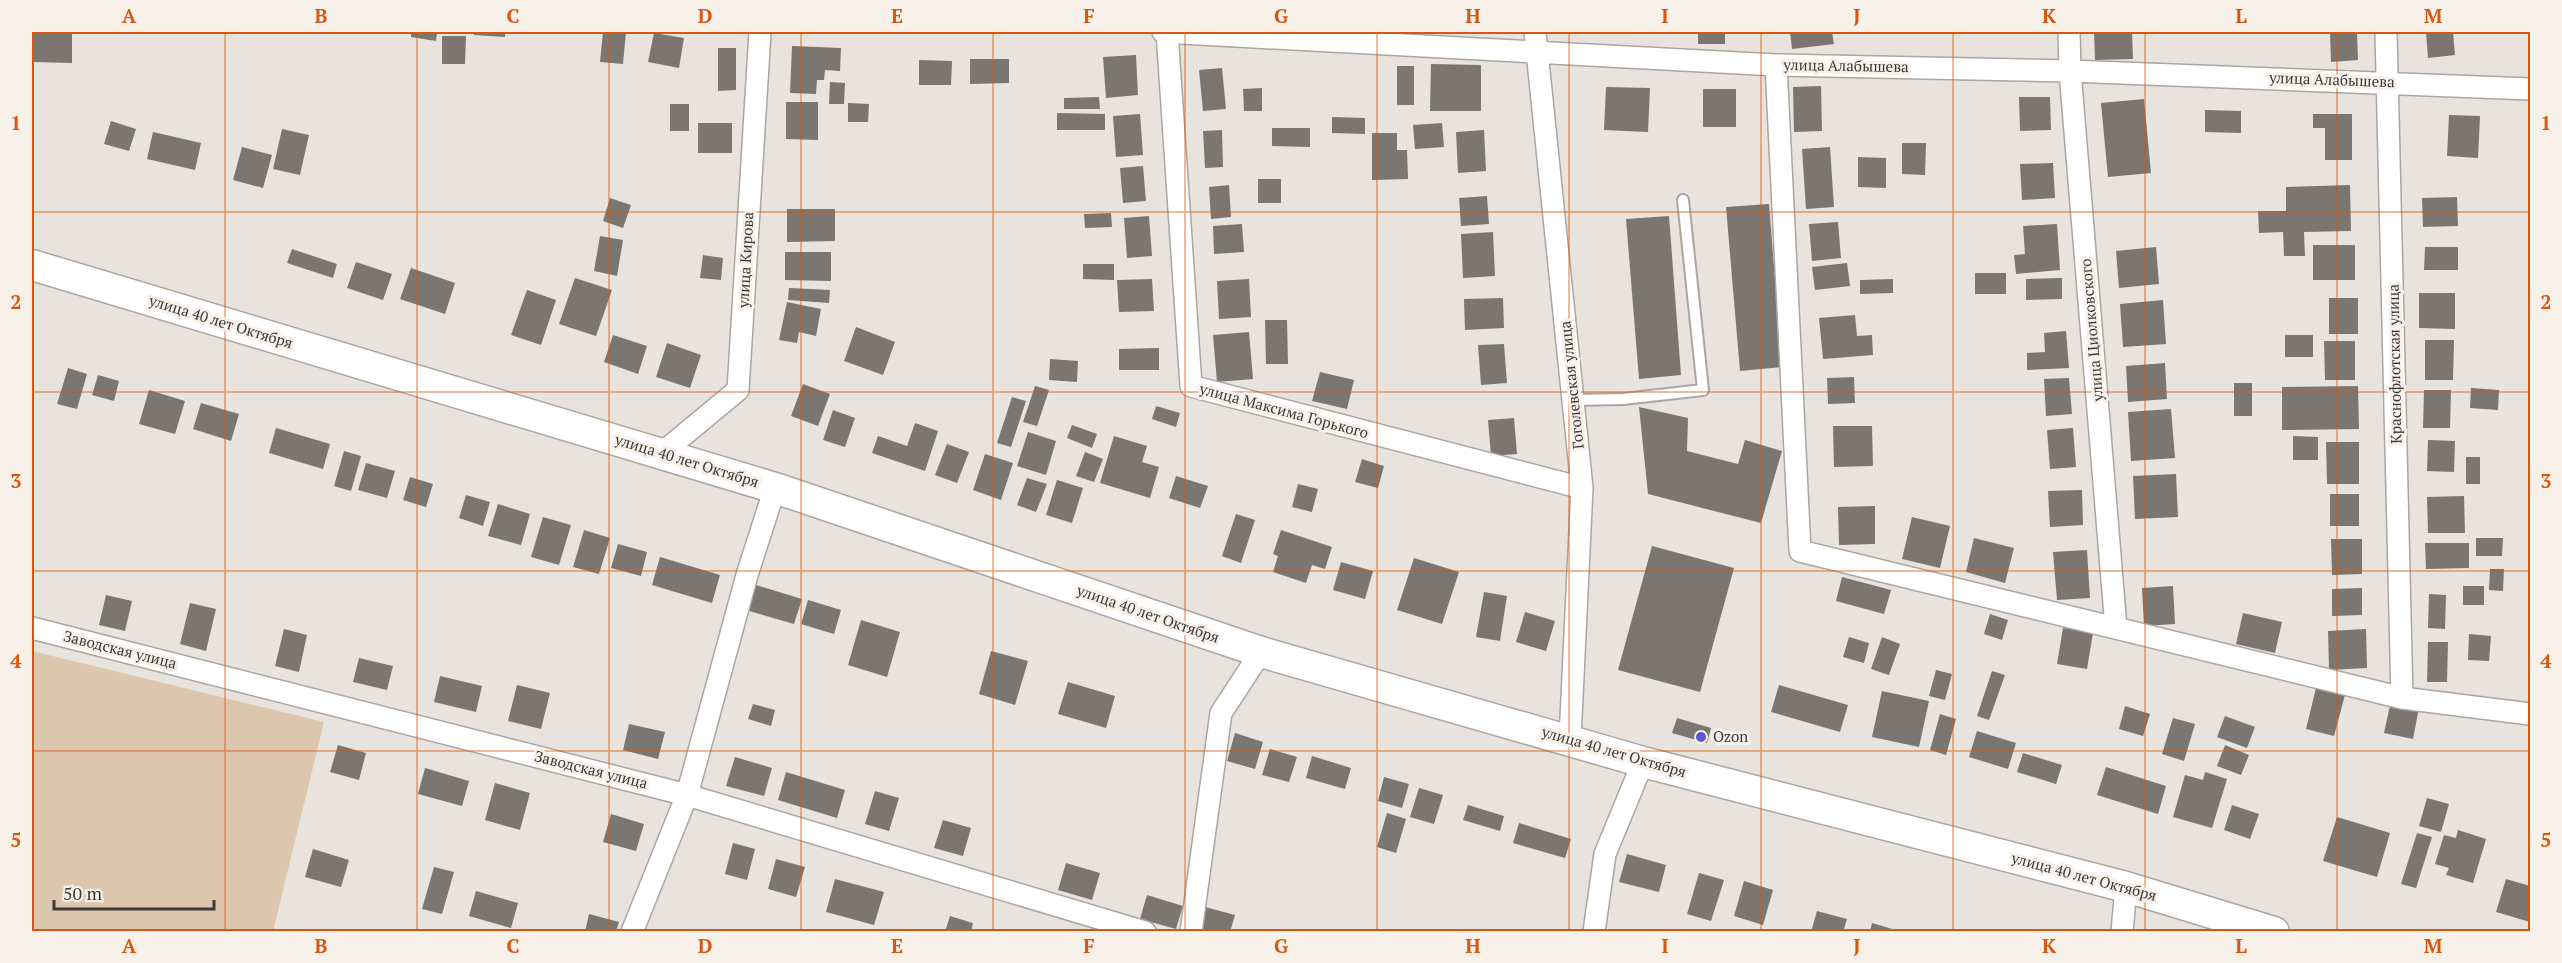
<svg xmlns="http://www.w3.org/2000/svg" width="2562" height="963" font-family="'PT Serif',serif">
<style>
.green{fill:#dcc6ae}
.building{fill:#7b7670}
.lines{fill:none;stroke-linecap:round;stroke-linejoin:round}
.lane-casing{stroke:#aba69f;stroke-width:14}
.street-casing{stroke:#aba69f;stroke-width:24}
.secondary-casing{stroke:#aba69f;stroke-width:33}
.lane{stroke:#fff;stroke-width:10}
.street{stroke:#fff;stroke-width:21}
.secondary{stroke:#fff;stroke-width:30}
.grid{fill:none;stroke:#d75610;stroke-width:1.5;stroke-opacity:0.55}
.poi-dot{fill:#5b56ce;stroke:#f7f1ea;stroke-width:2}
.labels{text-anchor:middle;stroke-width:6;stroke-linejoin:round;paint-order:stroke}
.street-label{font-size:15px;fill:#3c3937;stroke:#f7f1ea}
.poi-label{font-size:15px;fill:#3c3937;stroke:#f7f1ea;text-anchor:start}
.neatline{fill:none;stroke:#d75610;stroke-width:2}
.grid-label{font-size:20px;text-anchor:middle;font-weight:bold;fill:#d75610}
</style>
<rect width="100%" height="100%" fill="#e9e3dd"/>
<path class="green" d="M32,651L324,722L273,931H32Z"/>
<path class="building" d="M32,32H72V63L32,62Z
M411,32H437L436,41L411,37Z
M474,32H505V37L474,35Z
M603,32H626L623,64L600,62Z
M1698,32H1725V44H1698Z
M1790,32H1832L1834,44L1792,49Z
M2094,32H2132L2133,59L2095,60Z
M2330,32H2357L2358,60L2331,62Z
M2426,32H2453L2455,55L2428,58Z
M654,33L684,38L679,68L648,62Z
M442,36H466L465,64H442Z
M792,46L841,48L840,71L825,70L824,80H817L816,94L790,93Z
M718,48H736V90L718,91Z
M1136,55L1138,95L1106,98L1103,57Z
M970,59H1009V83L970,84Z
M919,60L952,61L951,85H919Z
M1431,64L1481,65V111H1430Z
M1397,66H1414V105H1397Z
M1222,68L1226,109L1203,111L1199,70Z
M830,82L845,83L844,104H829Z
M1821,86L1822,131L1794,132L1793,87Z
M1606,87L1650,88L1648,132L1604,130Z
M1262,88V111H1244L1243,89Z
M1703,89H1736V127H1703Z
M1099,97L1100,109H1064V98Z
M2019,97H2050L2051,130L2020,131Z
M2144,99L2151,173L2108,177L2101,103Z
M786,102H818V140L786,139Z
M848,103L869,104L868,122H848Z
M670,104H689V131H670Z
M2205,110L2241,111V133L2205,132Z
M1057,113L1105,114V130H1057Z
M1140,114L1143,155L1116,157L1113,116Z
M2313,114H2352V160H2325V128H2313Z
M2449,115L2480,116L2478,158L2447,156Z
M1332,117L1365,118V134L1332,133Z
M111,121L136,129L129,151L104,144Z
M698,123H732V153H698Z
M1442,123L1444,147L1415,149L1413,125Z
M1272,128H1310V147L1272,146Z
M282,129L309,135L300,175L273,169Z
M1222,130L1223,167L1205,168L1203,131Z
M1484,130L1486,171L1458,173L1456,132Z
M153,132L201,143L195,170L147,159Z
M1372,133H1397V150H1407L1408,179L1372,180Z
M1902,143H1926L1925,175L1902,174Z
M242,147L272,155L263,188L233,180Z
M1830,147L1834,207L1806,209L1802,149Z
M1858,157L1886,158V188L1858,187Z
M2053,163L2055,198L2022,200L2020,164Z
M1143,166L1146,201L1123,203L1120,168Z
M1258,179H1281V203H1258Z
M1229,185L1231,217L1211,219L1209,187Z
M2350,185L2351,231L2304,232L2305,256H2284L2283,232L2259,233L2258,211H2286V187Z
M1487,196L1489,224L1461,226L1459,198Z
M2457,197L2458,226L2423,227L2422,198Z
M610,198L631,205L623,228L603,221Z
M1769,204L1782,367L1740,371L1726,207Z
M787,209H835V241L787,242Z
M1111,213L1112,227L1085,228L1084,214Z
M1149,216L1152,256L1127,258L1124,218Z
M1669,216L1681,375L1639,379L1626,219Z
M1838,222L1841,258L1812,261L1809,224Z
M1242,224L1244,252L1214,254L1213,226Z
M2057,224L2060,270L2016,274L2014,255L2025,254L2023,226Z
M1493,232L1495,276L1463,278L1461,234Z
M600,236L623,240L617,276L594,271Z
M2313,245H2355V280H2313Z
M2156,247L2159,284L2119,288L2116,251Z
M2425,247H2458V270H2424Z
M292,249L337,264L333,278L287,263Z
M785,252H831V281L785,280Z
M703,255L723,258L721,280L700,278Z
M356,262L392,274L383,300L347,288Z
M1847,263L1850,286L1815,290L1812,267Z
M1083,264H1114V280L1083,279Z
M411,268L455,283L445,314L400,299Z
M1975,273H2006V294H1975Z
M575,278L612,290L596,336L559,324Z
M2062,278V299L2026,300V279Z
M1152,279L1154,311L1119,312L1117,280Z
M1249,279L1251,317L1219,319L1217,281Z
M1893,279V293L1860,294V280Z
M789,288L830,290L829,303L788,300Z
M527,290L556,300L541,345L511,335Z
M2419,293H2455V329L2419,328Z
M1503,298L1504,328L1465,330L1464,299Z
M2329,298H2358V334H2329Z
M2163,300L2166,344L2123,347L2120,304Z
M787,302L821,309L816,336L799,332L797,343L779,340Z
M1855,315L1857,336L1872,335L1873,355L1823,359L1819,318Z
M1265,320H1287L1288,364H1266Z
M856,327L895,342L883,375L844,361Z
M2066,331L2069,368L2027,370V353L2045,352L2044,333Z
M1249,332L1253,379L1217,382L1213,335Z
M613,335L647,346L638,374L604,362Z
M2285,335H2313V357H2285Z
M2425,340H2454L2453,380H2425Z
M2324,341H2355V380H2325Z
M667,343L701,355L690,388L656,377Z
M1504,344L1507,383L1481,385L1478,345Z
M1159,348V370H1119V349Z
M1050,359L1078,361L1077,382L1049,380Z
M2165,363L2167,399L2128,402L2126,366Z
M68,368L87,374L77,409L57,404Z
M1320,372L1354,380L1347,409L1312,401Z
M98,375L119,381L114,401L92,395Z
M1854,377L1855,403L1828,404L1827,378Z
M2069,378L2072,414L2046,416L2044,379Z
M2234,383H2252V416H2234Z
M803,384L830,394L818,426L791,416Z
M1035,386L1049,390L1037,426L1023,422Z
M2358,386L2359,429L2282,430V387Z
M2471,388L2499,390L2498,410L2470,408Z
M149,390L185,401L175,434L139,424Z
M2424,390H2451L2450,428H2423Z
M1012,397L1026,401L1011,447L997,443Z
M201,403L239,414L231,441L193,429Z
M1156,406L1180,413L1176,427L1152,419Z
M1639,407L1688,418L1687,451L1738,464L1745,440L1782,451L1761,523L1648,494Z
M2171,409L2175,458L2131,461L2128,412Z
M833,410L855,418L845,447L823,440Z
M1514,418L1517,454L1491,456L1488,420Z
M915,423L938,431L925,471L872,453L878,436L907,446Z
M1072,425L1097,434L1092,448L1067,438Z
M1833,426H1872L1873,466L1834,467Z
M276,428L330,444L323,469L269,453Z
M2073,428L2076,467L2050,469L2047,430Z
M1028,432L1056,441L1046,475L1017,466Z
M1114,436L1147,446L1142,462L1159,467L1150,498L1100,483Z
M2293,436L2318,437V460H2293Z
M2428,440L2455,441L2454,472L2427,471Z
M2326,442H2359V484H2327Z
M947,444L969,452L957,483L935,475Z
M344,451L361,456L351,491L334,486Z
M1085,452L1103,459L1094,482L1076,476Z
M985,454L1013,463L1001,500L973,490Z
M2466,457H2480V484H2466Z
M1362,459L1384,466L1378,488L1355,482Z
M366,463L395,471L387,498L358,490Z
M2176,474L2178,517L2135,519L2133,476Z
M1176,476L1208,486L1200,508L1169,498Z
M410,477L433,484L426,507L403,500Z
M1027,478L1047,484L1036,512L1017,505Z
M1057,480L1083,488L1072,523L1046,515Z
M1298,484L1318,489L1312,512L1292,507Z
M2082,490L2083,525L2050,527L2048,491Z
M2330,494H2359V526H2330Z
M466,495L490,502L483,526L459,518Z
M2464,496L2465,533H2428L2427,497Z
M498,504L530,514L521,545L488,536Z
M1875,506V544L1839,545L1838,507Z
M1236,514L1255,520L1241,563L1222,556Z
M543,517L571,525L559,565L531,557Z
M1912,517L1950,526L1940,568L1902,559Z
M584,530L610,538L599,574L573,567Z
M1281,530L1332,547L1325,569L1312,565L1306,583L1273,572L1278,556L1273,554Z
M1974,538L2014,548L2005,583L1966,572Z
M2476,538H2503L2502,556H2476Z
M2331,539H2362V574L2332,575Z
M2425,543H2469V568L2426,569Z
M618,544L647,552L641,576L611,568Z
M1652,546L1734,568L1700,692L1618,670Z
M2087,550L2090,598L2057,600L2053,552Z
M660,557L720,575L712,603L652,585Z
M1414,558L1459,572L1442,624L1397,610Z
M1341,562L1373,571L1365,599L1333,590Z
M2490,569H2504L2503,591L2489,590Z
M1842,577L1891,590L1884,614L1836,601Z
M756,585L802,599L794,624L749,611Z
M2173,586L2175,624L2144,626L2142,588Z
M2463,586H2484V605H2463Z
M2362,588V615L2332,616V589Z
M1484,592L1507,596L1500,641L1476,637Z
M2429,594L2446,595L2445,629L2428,628Z
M106,595L132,601L125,631L99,625Z
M808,600L841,610L834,634L801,624Z
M190,603L216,609L206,651L180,644Z
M1525,612L1555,621L1546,651L1516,642Z
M2243,613L2282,622L2275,653L2236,644Z
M1990,614L2008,620L2002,640L1984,634Z
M861,620L900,632L887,677L848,665Z
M2063,628L2093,633L2087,669L2057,664Z
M284,629L307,635L299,672L275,666Z
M2366,629L2367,668L2329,670L2328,631Z
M2469,634L2491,636L2489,661L2468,660Z
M1849,637L1869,643L1864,663L1843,657Z
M1882,637L1900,644L1889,675L1871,669Z
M2428,642H2448L2447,682H2427Z
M991,651L1028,661L1015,705L979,694Z
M359,658L393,666L387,690L353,682Z
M1936,670L1952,674L1945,700L1929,696Z
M1992,671L2005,675L1989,720L1977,716Z
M440,676L482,686L476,712L434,702Z
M1068,682L1115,696L1106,728L1058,714Z
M517,685L550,693L541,729L508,721Z
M1779,685L1848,705L1840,732L1771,712Z
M2316,688L2345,695L2334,736L2306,729Z
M1882,691L1929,701L1919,747L1872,737Z
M2391,701L2419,707L2413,739L2384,733Z
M753,704L775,710L771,726L748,719Z
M2125,706L2150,714L2143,736L2119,729Z
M1940,714L1956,719L1946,755L1930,750Z
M2225,716L2255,727L2247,748L2217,737Z
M1677,718L1711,728L1707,743L1672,733Z
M2173,718L2195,724L2184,761L2162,754Z
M629,724L665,732L658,759L623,750Z
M1977,731L2016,743L2008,769L1969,757Z
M1235,733L1263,742L1255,769L1227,761Z
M338,745L366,753L359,780L330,772Z
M2225,745L2249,755L2241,775L2217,766Z
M1270,749L1297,757L1289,782L1262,775Z
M2023,753L2062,765L2056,784L2017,772Z
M1312,756L1351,768L1345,789L1306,778Z
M735,757L772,768L764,796L726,786Z
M2106,767L2166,786L2158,814L2097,795Z
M425,768L469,781L462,806L418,794Z
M786,772L845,790L837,818L778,800Z
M2205,772L2227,779L2212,828L2173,817L2185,775L2203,780Z
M1384,777L1409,784L1402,808L1378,801Z
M495,783L530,793L520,830L485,820Z
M1419,788L1443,795L1434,824L1410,817Z
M875,791L899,798L889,831L865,824Z
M2427,798L2449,804L2441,832L2419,826Z
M1468,805L1504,816L1500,831L1463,820Z
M2232,805L2259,814L2250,839L2224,830Z
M1387,813L1406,819L1396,853L1377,847Z
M611,814L644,824L636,851L603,842Z
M2337,817L2390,833L2377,877L2323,861Z
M943,820L971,828L963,856L934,848Z
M1519,823L1571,839L1565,858L1513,843Z
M2458,830L2486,839L2473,883L2446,875L2449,868L2435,864L2444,835L2456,838Z
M2417,833L2432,837L2416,888L2401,884Z
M733,843L755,849L747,880L725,874Z
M313,849L349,860L341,887L305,877Z
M1627,854L1666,865L1659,892L1619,882Z
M776,859L805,867L796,897L768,889Z
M1066,863L1100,873L1092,900L1058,890Z
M434,867L454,872L442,914L422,909Z
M1699,873L1724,880L1711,921L1687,914Z
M835,879L884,892L874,925L826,912Z
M2506,879L2530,886V922L2496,912Z
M1744,881L1773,890L1763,925L1734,916Z
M476,891L518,903L511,928L469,916Z
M1147,895L1183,906L1176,929L1140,919Z
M1205,907L1235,915L1230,932H1198Z
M1817,911L1847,919L1843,932H1811Z
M589,914L619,922L616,932H585Z
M950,916L973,923L971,932H945Z
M1872,923L1899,931V932H1870Z"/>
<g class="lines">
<g class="lane-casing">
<path id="lane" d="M1573,400L1623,399L1703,390L1683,200"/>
</g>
<g class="street-casing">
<path id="street" d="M1163,32L1776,65L2070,71L2530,89
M1167,32L1191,386L1582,488
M1535,32L1582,488L1570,739
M2069,32L2070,71L2116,628
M2386,32L2402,698
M1776,65L1800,551L2402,698L2530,714
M662,453L738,390L760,32
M32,628L687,795L1145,932
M632,932L687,795L747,575L775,488
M1191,932L1221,713L1261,652
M1594,932L1605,854L1643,762
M2122,932L2126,887"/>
</g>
<g class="secondary-casing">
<path id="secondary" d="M32,265L775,488L1261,652L1643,762L2126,887L2274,932"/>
</g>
<use href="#lane" class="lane"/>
<use href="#street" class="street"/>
<use href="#secondary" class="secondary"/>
</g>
<path class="grid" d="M225,32V932M417,32V932M609,32V932M801,32V932M993,32V932M1185,32V932M1377,32V932M1569,32V932M1761,32V932M1953,32V932M2145,32V932M2337,32V932M32,212H2530M32,392H2530M32,571H2530M32,751H2530"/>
<circle class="poi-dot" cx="1701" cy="737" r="6"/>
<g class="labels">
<g class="street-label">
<text transform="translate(1846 66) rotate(1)" y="5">улица Алабышева</text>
<text transform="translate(2332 80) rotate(2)" y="5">улица Алабышева</text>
<text transform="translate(746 260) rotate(-87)" y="5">улица Кирова</text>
<text transform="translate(221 322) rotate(17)" y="5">улица 40 лет Октября</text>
<text transform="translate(2092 330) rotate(-95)" y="5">улица Циолковского</text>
<text transform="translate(2395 364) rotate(-91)" y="5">Краснофлотская улица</text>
<text transform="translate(1572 385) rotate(-96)" y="5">Гоголевская улица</text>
<text transform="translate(1284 411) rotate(15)" y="5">улица Максима Горького</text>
<text transform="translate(687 461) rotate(17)" y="5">улица 40 лет Октября</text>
<text transform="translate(1148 614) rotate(19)" y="5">улица 40 лет Октября</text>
<text transform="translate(120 650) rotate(14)" y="5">Заводская улица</text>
<text transform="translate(1614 752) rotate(16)" y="5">улица 40 лет Октября</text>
<text transform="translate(591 770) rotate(14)" y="5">Заводская улица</text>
<text transform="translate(2084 877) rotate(15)" y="5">улица 40 лет Октября</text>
</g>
<g class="poi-label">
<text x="1713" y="742">Ozon</text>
</g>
</g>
<rect width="2562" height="963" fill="none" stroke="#f7f1ea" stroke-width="66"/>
<path d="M54 900v9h160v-9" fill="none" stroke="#3c3937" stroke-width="3"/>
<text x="63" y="900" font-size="18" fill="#3c3937" stroke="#f7f1ea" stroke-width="4.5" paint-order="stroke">50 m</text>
<rect x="33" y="33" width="2496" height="897" class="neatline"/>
<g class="grid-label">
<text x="129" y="23">A</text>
<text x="321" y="23">B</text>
<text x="513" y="23">C</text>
<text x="705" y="23">D</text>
<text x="897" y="23">E</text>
<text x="1089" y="23">F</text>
<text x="1281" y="23">G</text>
<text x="1473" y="23">H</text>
<text x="1665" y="23">I</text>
<text x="1857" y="23">J</text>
<text x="2049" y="23">K</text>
<text x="2241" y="23">L</text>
<text x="2433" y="23">M</text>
<text x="16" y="130">1</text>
<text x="2546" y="130">1</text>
<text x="16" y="309">2</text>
<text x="2546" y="309">2</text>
<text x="16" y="488">3</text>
<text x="2546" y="488">3</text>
<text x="16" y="668">4</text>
<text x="2546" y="668">4</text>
<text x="16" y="847">5</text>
<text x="2546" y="847">5</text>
<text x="129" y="953">A</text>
<text x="321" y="953">B</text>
<text x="513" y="953">C</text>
<text x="705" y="953">D</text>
<text x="897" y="953">E</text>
<text x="1089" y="953">F</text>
<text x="1281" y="953">G</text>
<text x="1473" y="953">H</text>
<text x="1665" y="953">I</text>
<text x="1857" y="953">J</text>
<text x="2049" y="953">K</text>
<text x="2241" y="953">L</text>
<text x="2433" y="953">M</text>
</g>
</svg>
